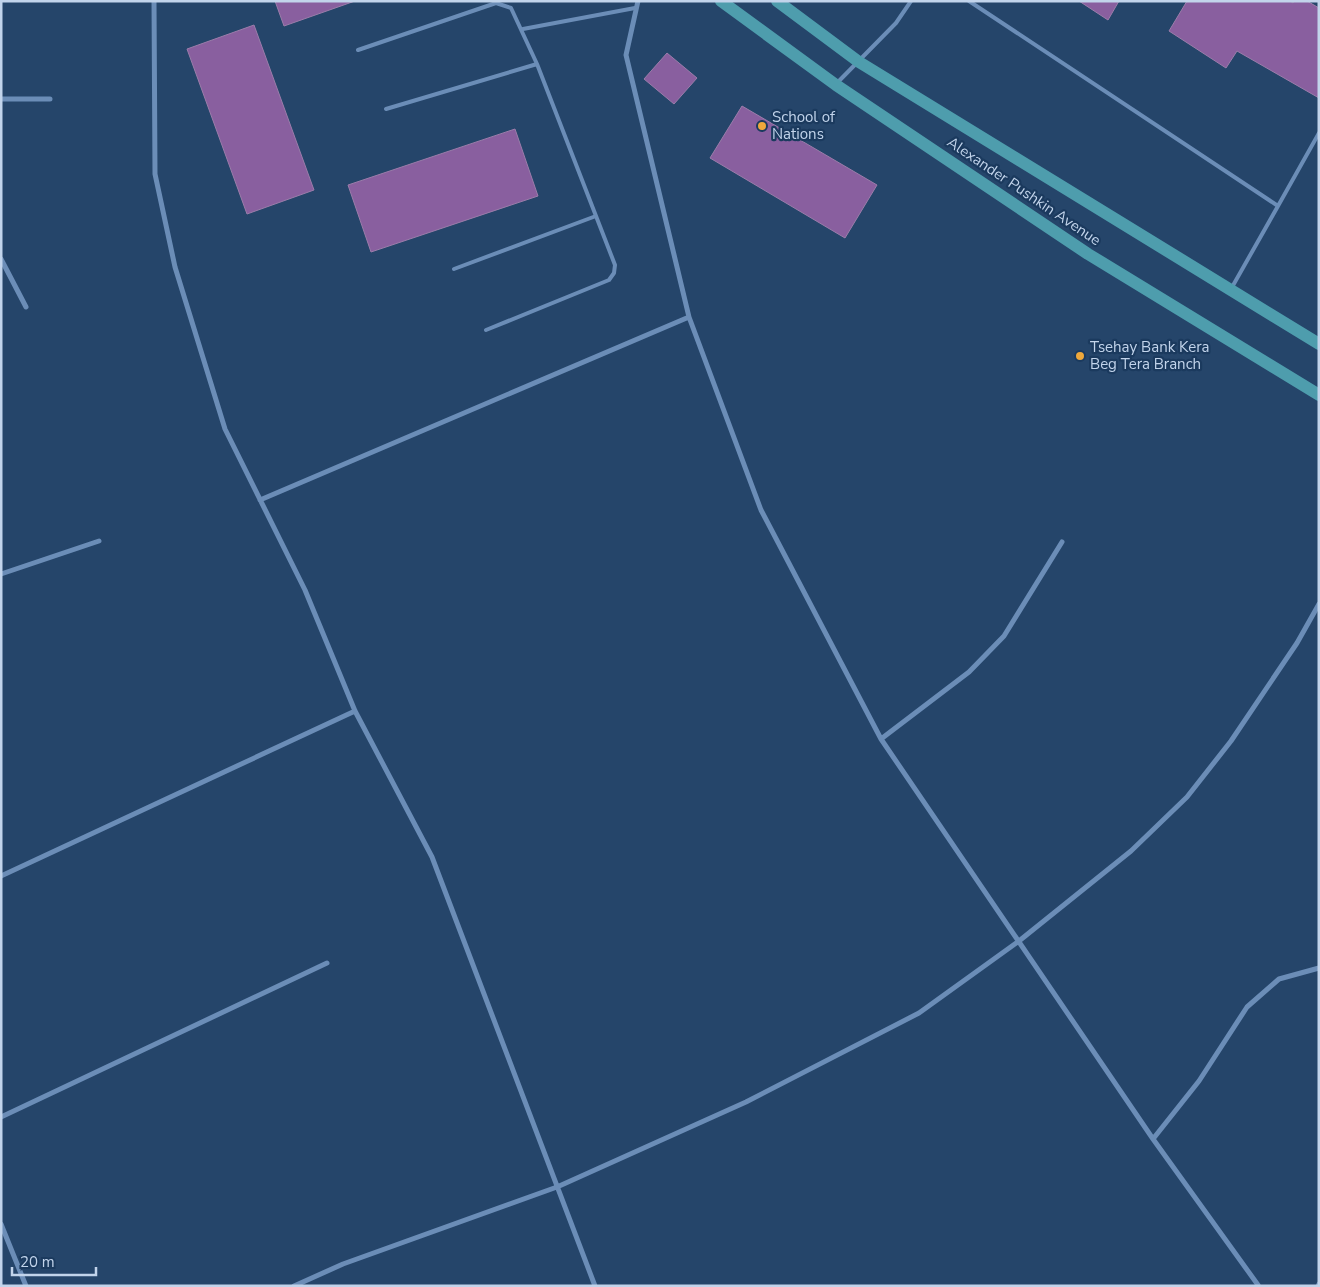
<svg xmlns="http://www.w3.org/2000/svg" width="1320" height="1287" font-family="'Nunito Sans',sans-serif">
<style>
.building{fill:#895f9f;stroke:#9b7daa}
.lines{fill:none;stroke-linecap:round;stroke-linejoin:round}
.lane{stroke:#6b8db7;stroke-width:4}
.street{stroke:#6b8db7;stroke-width:5}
.primary{stroke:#4e9dad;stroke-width:12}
.poi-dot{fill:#eea83c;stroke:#1b3a5e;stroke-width:2}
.labels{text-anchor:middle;stroke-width:4.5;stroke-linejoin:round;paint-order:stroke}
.poi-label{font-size:15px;fill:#c2d4eb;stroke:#1b3a5e;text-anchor:start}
.street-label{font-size:15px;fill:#c2d4eb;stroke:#1b3a5e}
</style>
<rect width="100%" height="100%" fill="#25456a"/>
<path class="building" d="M275,1H355L284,26Z
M1079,1H1119L1108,20Z
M1187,1H1290L1293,3L1294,1H1307L1319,8V98L1237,51L1226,68L1169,31Z
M254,25L314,190L247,214L187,49Z
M667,53L697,78L674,104L644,79Z
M742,106L877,185L845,238L710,158Z
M515,129L538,196L371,252L348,185Z"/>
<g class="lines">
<path class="lane" d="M969,1L1278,206L1319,133
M523,29L635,8
M358,50L496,3L511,8L537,64L386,109
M837,83L896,23L911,1
M454,269L596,216
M1231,289L1278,206
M486,330L609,280L614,273L615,265L537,64"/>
<path class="street" d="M154,1L155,174L175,267L225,429L305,590L355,711L432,857L595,1286
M638,1L626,55L689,317L761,510L881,739L1153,1139L1258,1285
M1,99H50
M1,259L26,307
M260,500L689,317
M1,574L99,541
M881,739L969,672L1004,636L1062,542
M1,876L355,711
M1,1117L327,963
M1153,1139L1199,1081L1247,1007L1279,979L1319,968
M1,1224L26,1286
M294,1286L343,1264L557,1187L746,1102L919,1013L1019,941L1131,851L1187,797L1231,741L1297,643L1319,604
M1318,1286L1319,1284"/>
<path class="primary" d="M721,1L836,85L1088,254L1319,395
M777,1L859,62L1319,344"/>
</g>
<g class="poi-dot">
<circle cx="762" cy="126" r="5"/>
<circle cx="1080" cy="356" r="5"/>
</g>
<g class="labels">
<g class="poi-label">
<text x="772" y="122">School of<tspan x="772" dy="17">Nations</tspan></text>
<text x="1090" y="352">Tsehay Bank Kera<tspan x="1090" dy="17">Beg Tera Branch</tspan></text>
</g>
<g class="street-label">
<text transform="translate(1024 191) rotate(34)" y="5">Alexander Pushkin Avenue</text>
</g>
</g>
<rect width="1320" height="1287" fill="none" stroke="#c2d4eb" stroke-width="5"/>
<path d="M12 1267v8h84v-8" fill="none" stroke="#c2d4eb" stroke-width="2.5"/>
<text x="20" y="1267" font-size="15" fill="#c2d4eb" stroke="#1b3a5e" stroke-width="4" paint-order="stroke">20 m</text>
</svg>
